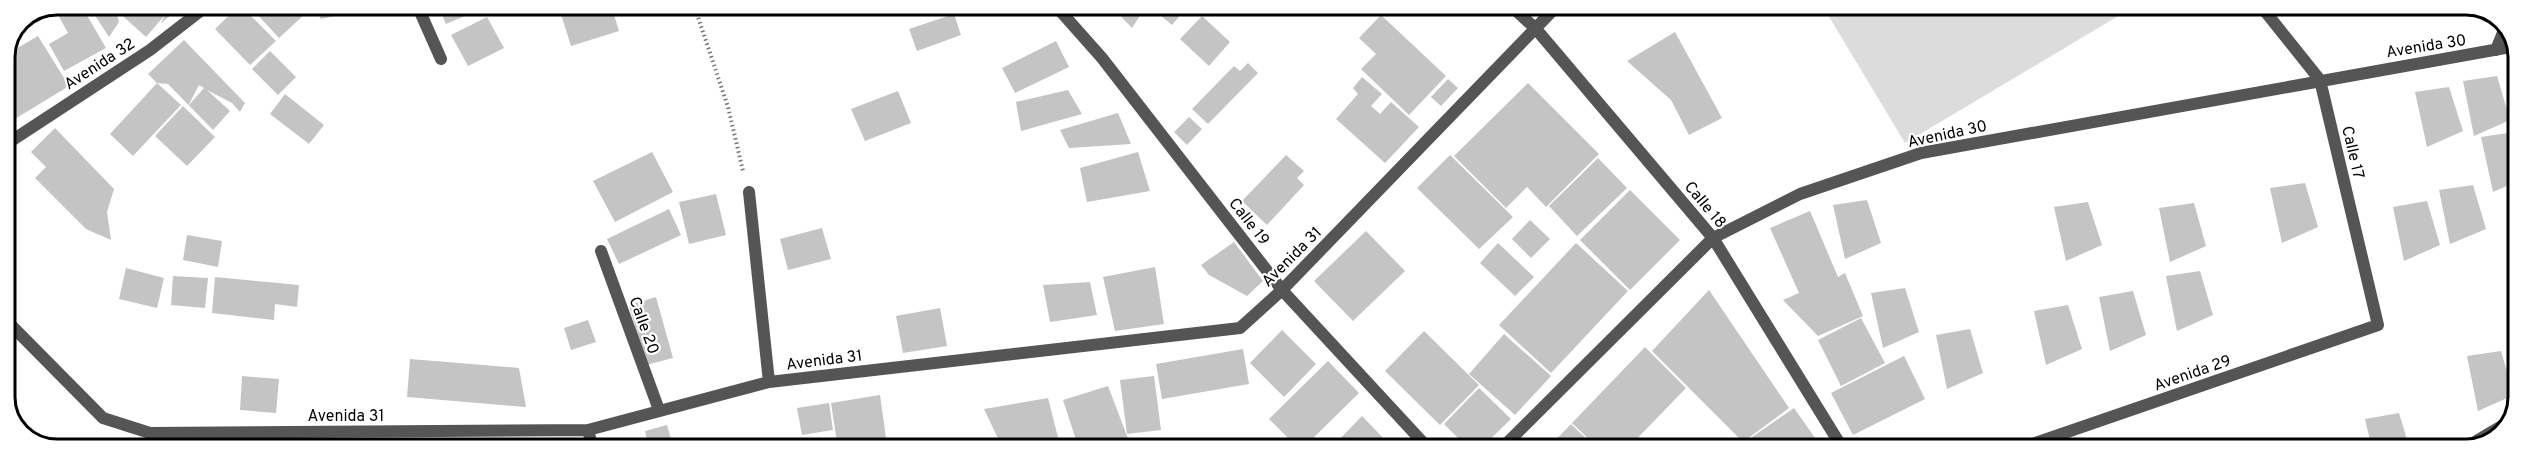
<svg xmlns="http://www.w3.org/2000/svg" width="2523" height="454" font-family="Overpass,sans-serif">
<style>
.green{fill:#dcdcdc}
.building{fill:#c4c4c4;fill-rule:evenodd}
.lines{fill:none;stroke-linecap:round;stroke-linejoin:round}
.path{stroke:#777;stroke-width:4;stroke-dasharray:1.5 3;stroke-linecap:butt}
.street{stroke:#555;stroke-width:12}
.labels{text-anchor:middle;stroke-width:4.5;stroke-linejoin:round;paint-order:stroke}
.street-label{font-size:16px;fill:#000;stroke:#fff}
.rim{fill:none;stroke:#000;stroke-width:3}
</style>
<rect width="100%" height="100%" fill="#fff"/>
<path class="green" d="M1822,5H2121L2125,12L1905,143Z"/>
<path class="building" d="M57,4L81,5L106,48L64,71L49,44L68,33L53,6Z
M83,5H184L161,23L165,15L146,37L116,10L119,22L109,37L96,17Z
M240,5L276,41L250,65L215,29Z
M265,5H296L305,14L279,38L256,13Z
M312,5H342L348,13L321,19Z
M438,5H485L486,7L446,24Z
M558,5H611L619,31L571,46Z
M1112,5H1147L1132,28L1111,6Z
M1155,5H1189L1172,25L1152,8Z
M954,14L961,35L917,51L909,29Z
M1381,15L1446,76L1409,115L1361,69L1376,54L1359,38Z
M1202,16L1230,42L1209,66L1180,39Z
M487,17L504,48L468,66L451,35Z
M1675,32L1722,118L1689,135L1671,100L1627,61Z
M38,36L69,86L5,125L4,57L8,50L12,47L14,50Z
M184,40L245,103L240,112L232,103L207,90L230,111L213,130L168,84L157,83L148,74ZM199,85L204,88L188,106Z
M1056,41L1069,67L1015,93L1002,68Z
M270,51L296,77L278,95L252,69Z
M1248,63L1258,73L1208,124L1192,109L1234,66L1240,71Z
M2497,76L2510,120L2474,136L2463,81Z
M1362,77L1382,94L1371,106L1380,114L1391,102L1419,127L1385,163L1336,119L1358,94L1353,88Z
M1448,79L1458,88L1441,106L1431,97Z
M157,83L181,105L133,156L110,134Z
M1528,83L1599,154L1546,207L1527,187L1506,208L1454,156Z
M2449,87L2463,131L2427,147L2415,92Z
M1068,90L1082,114L1021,131L1016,102Z
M898,91L911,123L865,141L851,109Z
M285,94L324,125L309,144L270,114Z
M183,106L215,137L187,166L155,136Z
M1118,113L1131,144L1069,148L1060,130Z
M1189,117L1202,129L1187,145L1174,132Z
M55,128L114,189L107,212L111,240L86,229L35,178L46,167L31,152Z
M2515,132L2518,142V181L2493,192L2481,137Z
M652,152L673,192L615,222L593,181Z
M1138,152L1150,191L1087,202L1080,168Z
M1286,155L1304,171L1297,178L1304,185L1267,225L1242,201Z
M1450,155L1513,217L1479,249L1417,188Z
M1598,158L1627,188L1577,236L1549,206Z
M2305,183L2318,227L2282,243L2270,188Z
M2473,185L2486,229L2450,244L2439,190Z
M1630,190L1680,240L1630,290L1580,240Z
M716,194L726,235L689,244L679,202Z
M1867,200L1881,243L1845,259L1833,205Z
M2427,201L2440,245L2404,261L2393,207Z
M2088,202L2102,245L2066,261L2054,207Z
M2194,203L2206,246L2170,262L2159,208Z
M669,209L681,235L619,264L607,239Z
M1810,211L1838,277L1845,273L1863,316L1818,336L1783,300L1799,293L1770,228Z
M1530,220L1550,239L1531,258L1512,239Z
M822,228L831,259L788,270L780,239Z
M1366,231L1405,271L1353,321L1314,281Z
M187,235L222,241L218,267L183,260Z
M1234,242L1263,281L1247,296L1209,275L1201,265Z
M1498,243L1534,277L1515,296L1480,263Z
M1576,243L1628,291L1551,373L1499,325Z
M1155,267L1164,324L1115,331L1103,277Z
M126,268L164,278L157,308L119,299Z
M2200,271L2213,315L2177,331L2166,276Z
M173,276L208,278L205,308L171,305Z
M215,277L299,285L297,307L275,304L274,320L212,313Z
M1090,282L1097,315L1050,322L1043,285Z
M1905,288L1919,332L1883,348L1871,293Z
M1709,290L1789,408L1743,442L1652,351Z
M2133,291L2146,335L2110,351L2099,297Z
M656,297L673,358L646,365L629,305Z
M2068,305L2082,349L2046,365L2034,311Z
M940,308L947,346L903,353L896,316Z
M1861,318L1885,363L1841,386L1818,340Z
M588,320L596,342L571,350L564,328Z
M1970,329L1983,373L1947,389L1936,335Z
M1282,330L1316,364L1284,397L1250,363Z
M1424,331L1479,385L1440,425L1385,371Z
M1504,334L1551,376L1515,415L1469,374Z
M1645,347L1686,388L1627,449H1599L1572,423Z
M1243,349L1249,384L1162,399L1156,364Z
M2501,351L2514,395L2478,411L2467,356Z
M1904,356L1925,399L1853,435L1831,393Z
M410,359L519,368L526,407L407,397Z
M1328,361L1359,393L1302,449H1299L1269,419Z
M242,376L279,379L276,413L240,410Z
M1154,376L1161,430L1127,434L1120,380Z
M1108,386L1132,449H1079L1063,400Z
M1479,388L1511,419L1480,449H1469L1444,424Z
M880,395L887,445L862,449H838L831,403Z
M1048,398L1061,449H1003L984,409Z
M829,403L833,430L802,435L797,408Z
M1794,408L1820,445L1816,449H1741L1739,446Z
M2399,413L2410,449H2372L2365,419Z
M1362,416L1388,443L1382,449H1330Z
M1571,424L1597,449H1547Z
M667,425L671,439L648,444L645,431Z
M1392,440L1401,449H1383Z
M950,442L952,449H924V448Z"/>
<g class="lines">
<path class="path" d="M694,5L728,107L743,171"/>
<path class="street" d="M417,5L441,59
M1055,5L1102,58L1282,290L1429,449
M1510,5L1536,29L1713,238L1843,449
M2496,50L2506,25
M5,145L150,50L208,5
M749,192L769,382
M601,251L659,410
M5,319L103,418L150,433L588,430L769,382L1240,328L1282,290L1558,5
M588,430L593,449
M1501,449L1713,238L1800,194L1921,153L2516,46
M2018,449L2378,325L2320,80L2260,5
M2463,449L2507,423"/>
</g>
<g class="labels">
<g class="street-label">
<text transform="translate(2426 45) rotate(-9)" y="6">Avenida 30</text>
<text transform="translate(99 63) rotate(-33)" y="6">Avenida 32</text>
<text transform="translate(1947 133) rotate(-12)" y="6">Avenida 30</text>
<text transform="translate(2354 152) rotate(77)" y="6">Calle 17</text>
<text transform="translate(1706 204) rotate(50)" y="6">Calle 18</text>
<text transform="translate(1250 221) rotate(52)" y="6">Calle 19</text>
<text transform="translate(1291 256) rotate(-45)" y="6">Avenida 31</text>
<text transform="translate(645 325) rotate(70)" y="6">Calle 20</text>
<text transform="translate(824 359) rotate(-7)" y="6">Avenida 31</text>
<text transform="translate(2192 372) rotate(-19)" y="6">Avenida 29</text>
<text x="346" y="421">Avenida 31</text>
</g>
</g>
<path d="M0 0H2523V454H0ZM57 15H2466A42 42 0 0 1 2508 57V397A42 42 0 0 1 2466 439H57A42 42 0 0 1 15 397V57A42 42 0 0 1 57 15Z" fill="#fff" fill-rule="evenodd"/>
<path class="rim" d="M57 15H2466A42 42 0 0 1 2508 57V397A42 42 0 0 1 2466 439H57A42 42 0 0 1 15 397V57A42 42 0 0 1 57 15Z"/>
</svg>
